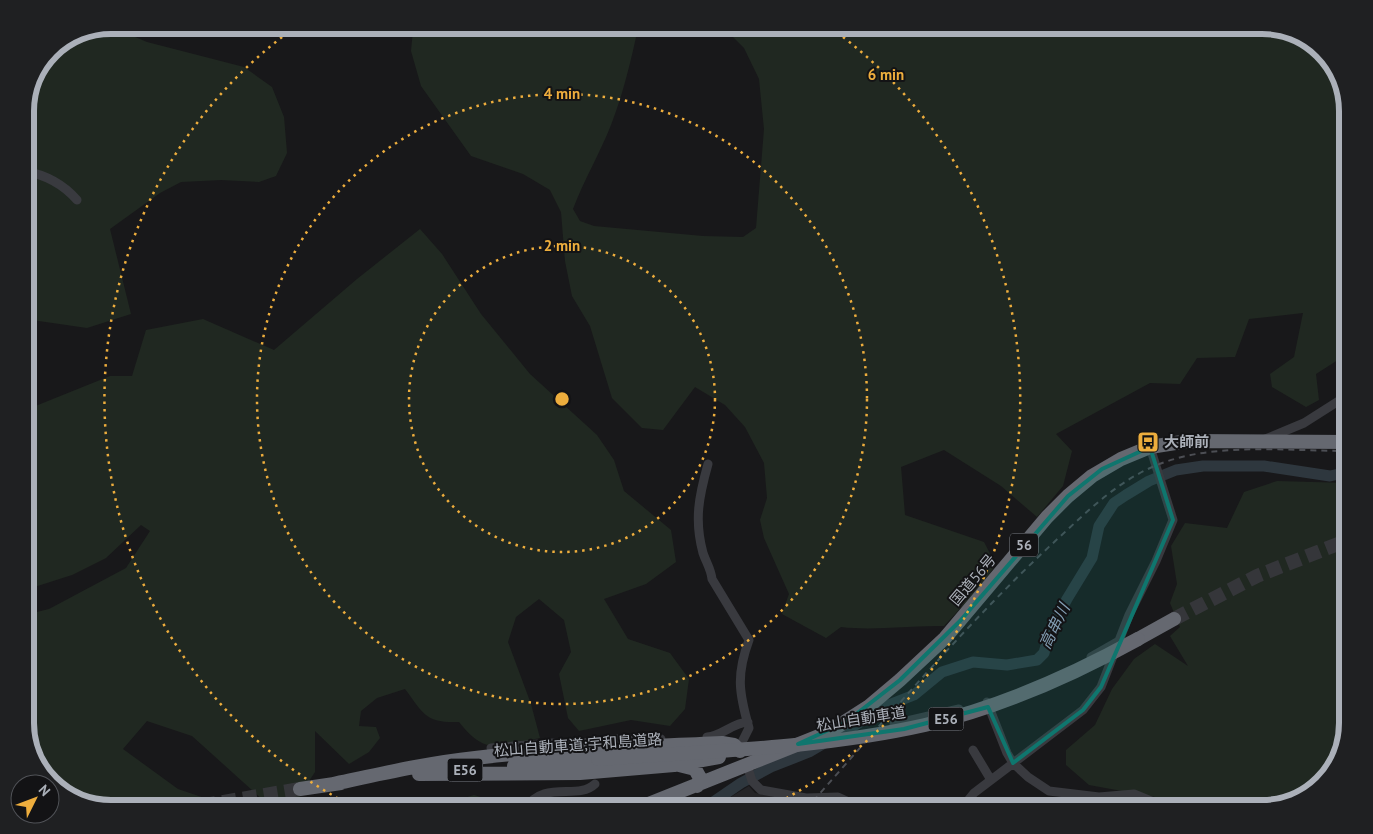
<svg xmlns="http://www.w3.org/2000/svg" width="1373" height="834" font-family="'PT Sans','Noto Sans JP',sans-serif">
<style>
.built{fill:#242427}
.green{fill:#202821}
.lines{fill:none;stroke-linecap:round;stroke-linejoin:round}
.river{stroke:#2e373e;stroke-width:11}
.highway-tunnel{stroke:#35363a;stroke-width:14;stroke-dasharray:14 7;stroke-linecap:butt}
.minor{stroke:#393a3f;stroke-width:9}
.highway{stroke:#656870;stroke-width:14}
.rail{stroke:#4c4e54;stroke-width:2;stroke-dasharray:6 5;stroke-linecap:butt}
.highway-bridge{stroke:#656870;stroke-width:14}
.marked{fill:#0f766e;fill-opacity:0.2;stroke:#0f766e;stroke-width:4;stroke-linejoin:round}
.ring{fill:none;stroke:#edad3d;stroke-width:2.5;stroke-dasharray:2.5 5}
.labels{text-anchor:middle;stroke-width:4;stroke-linejoin:round;paint-order:stroke}
.shield{fill:#131315;stroke:#7d8188;stroke-width:1}
.shield-label{font-size:14px;font-weight:bold;fill:#abb0b9}
.poi-label{font-size:15px;font-weight:bold;fill:#abb0b9;stroke:#131315;text-anchor:start}
.street-label{font-size:15px;fill:#abb0b9;stroke:#131315}
.water-label{font-size:16px;font-style:italic;fill:#839eb3;stroke:#131315}
.rim{fill:none;stroke:#abb0b9;stroke-width:6}
.centre{fill:#edad3d;stroke:#131315;stroke-width:2.5}
.ring-label{font-size:15px;text-anchor:middle;font-weight:bold;fill:#edad3d;stroke:#131315;stroke-width:4;stroke-linejoin:round;paint-order:stroke}
</style>
<rect width="100%" height="100%" fill="#18181a"/>
<path class="built" d="M749,786L755,793L805,801L798,809H711Z"/>
<path class="green" d="M1263,25L1306,37L1336,67L1348,105V358H1341L1316,374L1319,400L1306,407L1272,387L1270,374L1294,357L1303,313L1249,319L1235,357L1197,358L1180,384L1150,383L1056,434L1072,451L1063,486L1037,517L1001,486L944,450L901,467L905,515L984,542L996,565L979,588L944,626C909,625 876,631 841,627L826,638L782,614L789,594L764,538L760,520L767,498L764,463L745,427L725,405L695,387L663,430L642,428L612,398L590,326L572,296L565,261L561,212L550,190L523,174L471,156L421,86L411,51L413,30L638,28C631,61 623,94 611,125C600,153 584,180 573,209L580,221L594,226L703,236L743,237L756,228L764,129L759,79L744,48L733,37L711,28Z
M78,31H121L147,42L244,67L272,87L284,117L287,153L276,176L259,182L221,180L181,182L160,193L110,229L131,314L87,328L25,319V105L50,50Z
M420,229L442,254L481,314L530,374L597,435L614,460L624,491L671,530L676,562L646,584L604,599L628,639L670,653L689,679L685,709L670,726L631,720L579,731L568,718L559,674L571,652L564,620L539,599L516,617L508,642L531,704L540,738C501,746 486,757 459,722C425,723 424,714 405,689L377,698L361,711L359,726L376,727L380,738L369,752L349,764L315,731V772L303,790L295,809H273L192,736L147,721L123,749L178,789L237,809H110L67,797L37,767L25,729V615L49,609L126,568L150,531L141,525L106,558L72,575L25,590V419L33,407L110,376H132L146,330L203,319L274,350L357,279Z
M1277,481L1348,483V724L1336,767L1305,798L1263,809H1171V800L1089,785L1066,765V750L1095,725L1112,689L1134,659L1155,644L1188,666L1170,636L1180,627L1170,603L1177,584L1171,546L1185,523L1227,528L1244,492Z
M474,795L487,799L496,809L431,808Z
M1062,805H1110L1115,809H1048Z"/>
<g class="lines">
<path class="river" d="M703,809L741,783L771,767L809,752L891,704L914,695L942,672L973,662L1007,665L1037,660L1044,653L1050,631L1067,599L1092,558L1099,526L1114,503L1126,495L1149,481L1176,470L1203,466H1264L1330,476L1348,472"/>
<path class="highway-tunnel" d="M1174,619L1257,576L1348,540
M181,809L300,789"/>
<path class="minor" d="M25,171C46,175 64,185 77,200
M1263,440L1304,423L1348,395
M708,464C699,496 694,520 703,553C706,562 711,569 712,579L749,640C736,675 739,693 749,728L737,752
M1091,657L1119,641
M987,702L1007,753L1013,763L1028,777L1049,791L1099,797L1134,794L1163,806L1164,809
M894,724L959,709
M707,737C722,736 732,723 748,722
M611,742L613,739H661
M583,743L613,739
M491,748L552,743L568,745
M973,750L991,780
M747,765L752,781L761,790L806,798L838,797L864,809
M525,809C545,779 577,801 595,784
M961,809L974,793L1083,710L1101,687L1129,615L1156,561L1173,520L1150,447"/>
<path class="highway" d="M1138,639L1174,619
M679,765L695,769L700,778L697,786
M514,766L598,759
M419,774L580,773L674,765L719,757
M333,784C380,774 428,763 475,758C557,748 640,747 722,743L734,745L740,751
M300,789L341,783
M636,809L829,732L868,707L900,680L945,638L1047,517L1068,496L1092,476L1121,459L1150,447L1188,441L1348,442"/>
<path class="rail" d="M806,809C886,719 964,626 1052,544C1087,512 1121,476 1168,461C1222,443 1291,451 1348,451"/>
<path class="highway-bridge" d="M598,759C707,751 818,749 925,725C1001,707 1071,676 1138,639"/>
</g>
<path class="marked" d="M1150,447L1173,520L1101,687L1083,710L1013,763L988,707L904,729L798,744L846,722L900,680L960,621L1068,496L1102,469Z"/>
<g class="ring">
<circle cx="562" cy="399" r="153"/>
<circle cx="562" cy="399" r="305"/>
<path d="M358 809A458 458 0 0 1 290 31M831 28A458 458 0 0 1 766 809"/>
</g>
<defs>
<g id="bus-square" transform="scale(1.125)"><rect x="-9" y="-9" width="18" height="18" rx="4" fill="#edad3d" stroke="#131315"/><path d="M-5-6H5V4H4V6H2V4H-2V6H-4V4H-5ZM-3.5-4V0h7V-4ZM-3.5 1.2v1.5H-2V1.2ZM2 1.2v1.5H3.5V1.2Z" fill="#111"/></g>
</defs>
<g fill-rule="evenodd">
<use href="#bus-square" x="1148" y="442"/>
</g>
<g class="labels">
<g class="shield">
<rect x="1010" y="533.5" width="28" height="23" rx="4"/>
<rect x="928.5" y="707.5" width="35" height="23" rx="4"/>
<rect x="447.5" y="758.5" width="35" height="23" rx="4"/>
</g>
<g class="shield-label">
<text x="1024" y="550">56</text>
<text x="946" y="724">E56</text>
<text x="465" y="775">E56</text>
</g>
<g class="poi-label">
<text x="1164" y="447">大師前</text>
</g>
<g class="street-label">
<text transform="translate(973 580) rotate(-50)" y="5">国道56号</text>
<text transform="translate(861 719) rotate(-9)" y="5">松山自動車道</text>
<text transform="translate(578 745) rotate(-4)" y="5">松山自動車道;宇和島道路</text>
</g>
<g class="water-label">
<text transform="translate(1054 626) rotate(-64)" y="6">高串川</text>
</g>
</g>
<path d="M0 0H1373V834H0ZM111 34H1262A77 77 0 0 1 1339 111V723A77 77 0 0 1 1262 800H111A77 77 0 0 1 34 723V111A77 77 0 0 1 111 34Z" fill="#1f2022" fill-rule="evenodd"/>
<path class="rim" d="M111 34H1262A77 77 0 0 1 1339 111V723A77 77 0 0 1 1262 800H111A77 77 0 0 1 34 723V111A77 77 0 0 1 111 34Z"/>
<circle cx="562" cy="399" r="8" class="centre"/>
<g class="ring-label">
<text x="886" y="80">6 min</text>
<text x="562" y="99">4 min</text>
<text x="562" y="251">2 min</text>
</g>
<g transform="translate(35 799) rotate(48)"><circle r="24" fill="#131315" stroke="#505257"/>
<path d="M0-4L9 19L0 12L-9 19Z" fill="#edad3d"/>
<text y="-8" font-size="14" font-weight="bold" text-anchor="middle" fill="#abb0b9">N</text>
</g>
</svg>
